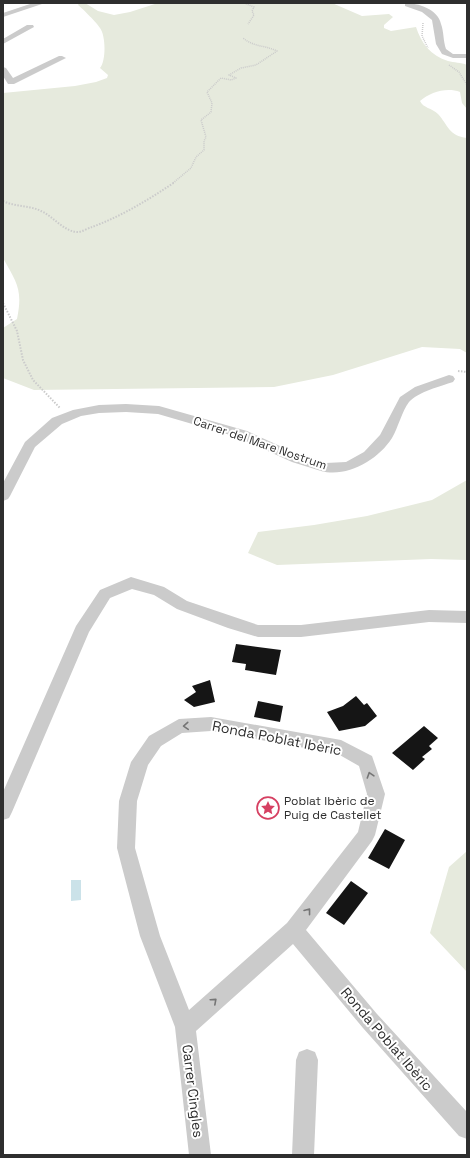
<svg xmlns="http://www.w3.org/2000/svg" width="470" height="1158" font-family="'Space Grotesk',sans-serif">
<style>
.green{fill:#e6eadd}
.water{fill:#cbe2e9}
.building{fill:#151515}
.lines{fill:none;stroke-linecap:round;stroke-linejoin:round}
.path-far1{stroke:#cbcbcb;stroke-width:1.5;stroke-dasharray:1 1;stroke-linecap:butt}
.path{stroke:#cbcbcb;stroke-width:2;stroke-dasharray:1.5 1.5;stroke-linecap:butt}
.minor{fill:#cbcbcb;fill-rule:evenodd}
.oneway{stroke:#757575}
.labels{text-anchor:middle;stroke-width:4;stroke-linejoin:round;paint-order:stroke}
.street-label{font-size:12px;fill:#2e2e2e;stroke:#fff}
.poi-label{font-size:12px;fill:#2e2e2e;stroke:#fff;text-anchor:start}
.near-street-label{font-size:14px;fill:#2e2e2e;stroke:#fff}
</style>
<rect width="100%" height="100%" fill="#fff"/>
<path class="green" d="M79,3H85L98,11L114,15L130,12L158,3H332L362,16L389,14L393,17L384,25V28L391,31L416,27C421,43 431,56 448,61C454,63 461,62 467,65V109L462,103L460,92C447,87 430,92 420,101C423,108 432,108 438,114C448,125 449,136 467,138V353L460,349L422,347L333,375L274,387L34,390L3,378V328L17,319C23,290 17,283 3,258V93L75,86L96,82L107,78L108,75L100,68C106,61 106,36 100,28C97,23 83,9 78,5Z
M467,480V560L431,559L277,565L248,553L258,532L314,525L367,516L432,500Z
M467,851V972L430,933L449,867Z"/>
<path class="water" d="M71,880H81V900L71,901Z"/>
<path class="building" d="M236,644L281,650L276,675L245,670L246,664L232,662Z
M210,680L215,702L194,707L184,700L196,692L192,686Z
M356,696L364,705L367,703L377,716L365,726L339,731L327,712L343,706Z
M258,701L283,706L280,722L254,717Z
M424,726L438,738L429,746L432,749L422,757L425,759L413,770L392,753Z
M385,829L405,840L389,869L368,858Z
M351,881L368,893L344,925L326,913Z"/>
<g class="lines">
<path class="path-far1" d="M244,3L254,7L252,11L254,15L248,24
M423,23L422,36L428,48
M449,65L459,72L467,85
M173,183L191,168L196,157L204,150V141L206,137L201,120L211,112L212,103L207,92L221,78L231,80L236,78L229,75L241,68L256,65L277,51C264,45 254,47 243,38"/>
<path class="path" d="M3,201C15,207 29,205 41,211C53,216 64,232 78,232C82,232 88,228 92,227C122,216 148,200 175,182
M3,303L17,331L23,360L33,380L60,408
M458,371L467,372"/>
<path class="minor" d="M33,3H45L3,17V13Z
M405,3C418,3 438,9 441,24C444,32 443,41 446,49L453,54H467V58H453L442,54L436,44L432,20L422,12L405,6Z
M27,25H33L34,27L3,44V39Z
M59,56H62L66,58L14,84H8L3,76V67L6,68L13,78Z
M449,375L453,376L455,379L453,382C441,386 418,392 409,402C402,411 398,428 392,438C378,460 347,478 321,471L292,462L237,437L158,414L126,412L99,413L81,416L62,424L35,447L10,496L8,499L3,501V483L25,442L52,418L73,410L99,405L126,404L159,406L247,431L302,456L326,463L346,462L364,452L380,435L400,397L415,387Z
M131,577L164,587L187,601L258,625H301L429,610L467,611V623L429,622L301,637H258L228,628L177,609L154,595L132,589L110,598L89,632L12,812L9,818L3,820V792L76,626L100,590Z
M211,717L341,740L372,756L385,794L375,835L372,841L306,930L377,1014L467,1112V1139L459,1136L363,1028L293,944L196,1031L211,1155H189L175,1027L140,936L117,848L119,801L131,762L149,736L179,719ZM211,731L338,754L359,766L367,794L358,832L287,923L189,1010L160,936L135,848L137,801L148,765L161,746L182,733Z
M307,1049L315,1052L318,1060L314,1155H292L296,1060L299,1052Z"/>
</g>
<defs><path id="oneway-chevron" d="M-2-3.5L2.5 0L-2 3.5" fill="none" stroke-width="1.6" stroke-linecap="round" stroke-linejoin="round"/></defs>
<g class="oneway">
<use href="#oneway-chevron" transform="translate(186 726) rotate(176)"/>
<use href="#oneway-chevron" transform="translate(370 775) rotate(-108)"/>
<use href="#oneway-chevron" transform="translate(308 911) rotate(-52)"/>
<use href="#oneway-chevron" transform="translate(214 1001) rotate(-42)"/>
</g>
<defs>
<g id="sight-ring" transform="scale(1.15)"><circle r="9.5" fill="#fff" stroke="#d64062" stroke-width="1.5"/><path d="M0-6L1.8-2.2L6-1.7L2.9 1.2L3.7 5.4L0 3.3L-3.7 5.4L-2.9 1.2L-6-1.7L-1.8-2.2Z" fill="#d64062"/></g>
</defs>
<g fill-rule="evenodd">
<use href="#sight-ring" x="268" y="808"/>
</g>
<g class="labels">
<g class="street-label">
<text transform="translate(260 443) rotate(19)" y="4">Carrer del Mare Nostrum</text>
</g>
<g class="poi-label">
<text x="284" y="805">Poblat Ibèric de<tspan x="284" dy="14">Puig de Castellet</tspan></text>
</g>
<g class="near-street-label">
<text transform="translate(277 738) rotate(11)" y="5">Ronda Poblat Ibèric</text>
<text transform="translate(387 1039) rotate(49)" y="5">Ronda Poblat Ibèric</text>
<text transform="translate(193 1091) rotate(83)" y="5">Carrer Cingles</text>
</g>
</g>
<rect width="470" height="1158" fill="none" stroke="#2e2e2e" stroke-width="8"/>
</svg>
